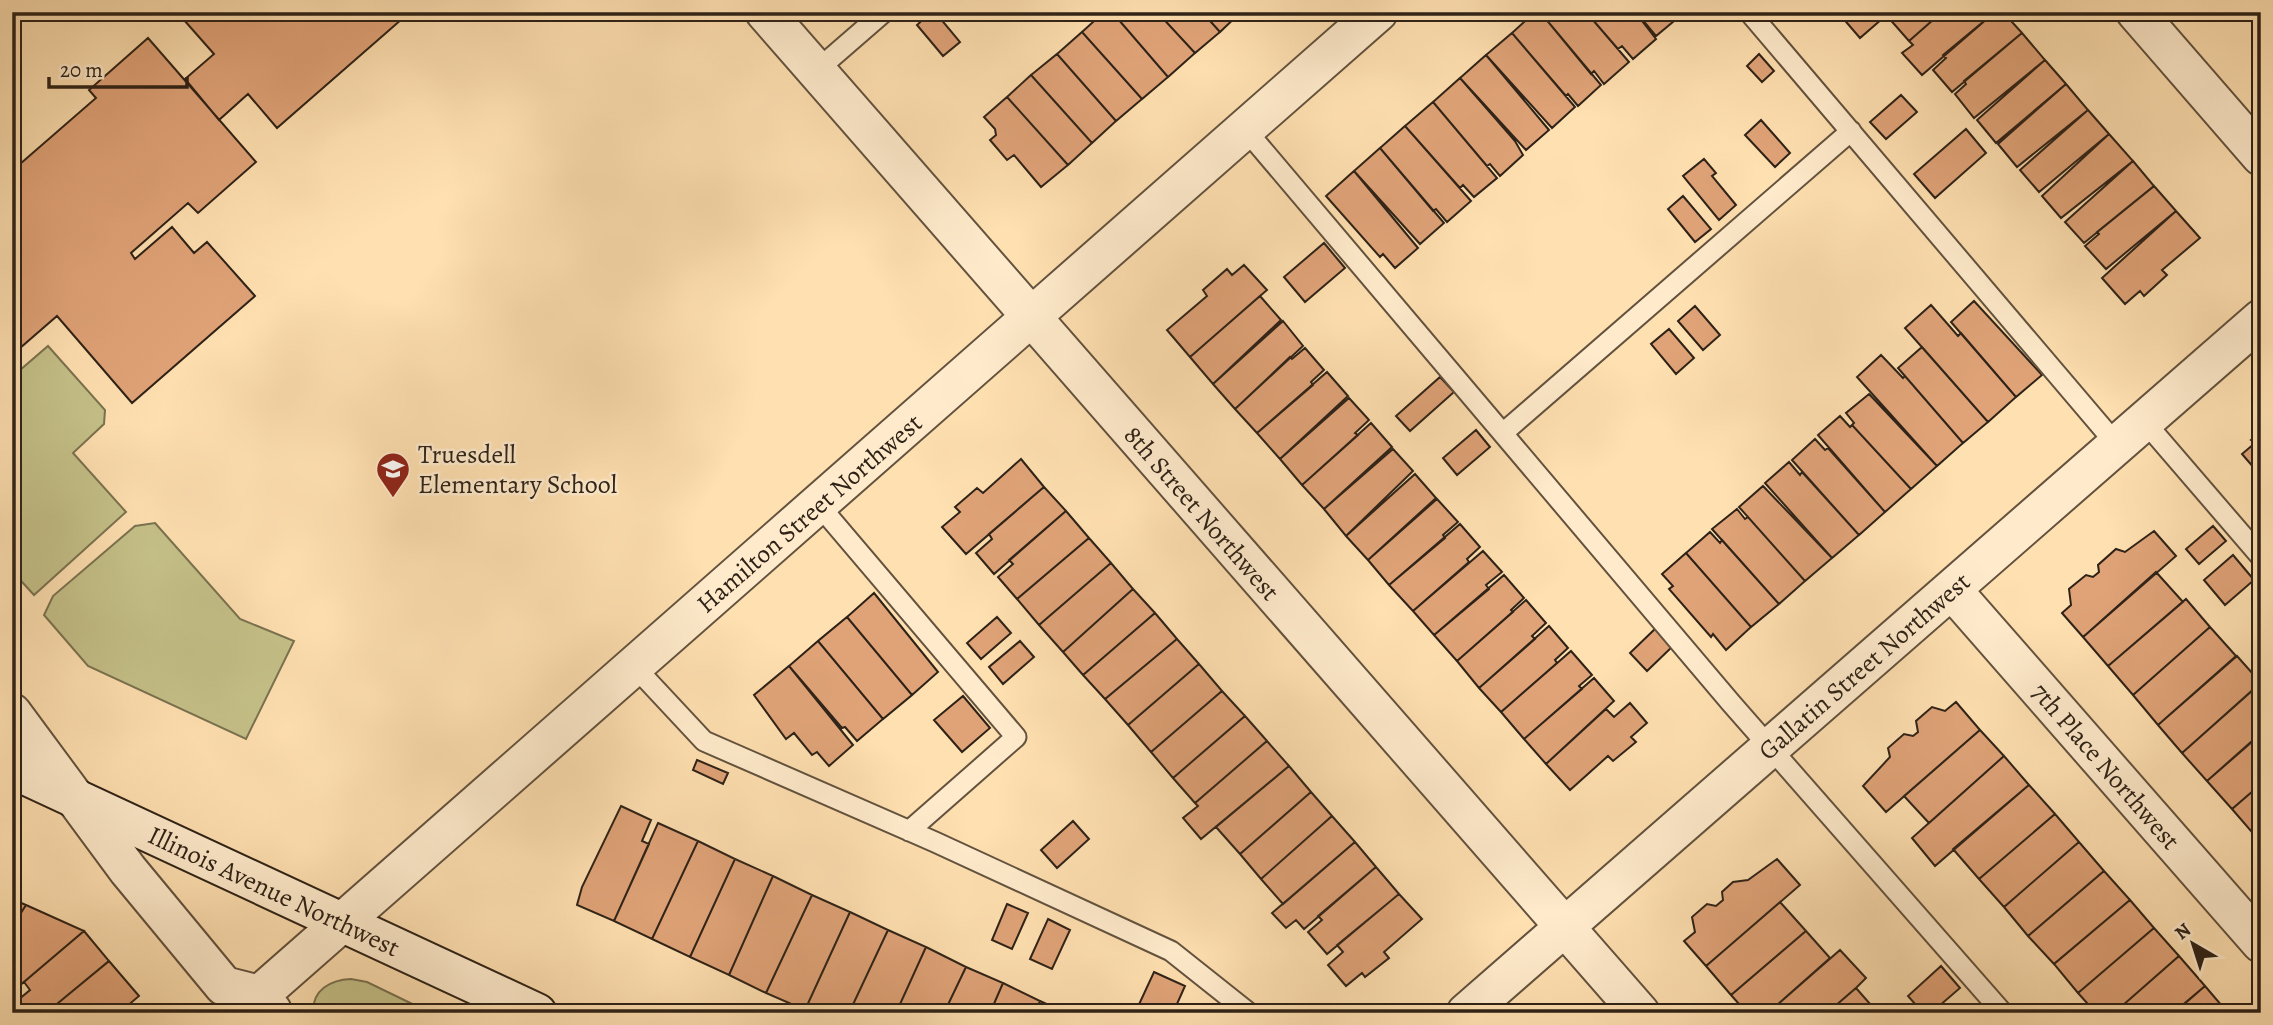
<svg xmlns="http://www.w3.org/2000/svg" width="2273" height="1025" font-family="Alegreya,serif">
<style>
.green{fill:#c5c189;stroke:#7a7250;stroke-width:2}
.building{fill:#e0a378;stroke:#2e2217;stroke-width:2}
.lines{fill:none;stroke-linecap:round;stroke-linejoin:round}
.lane-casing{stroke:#62523e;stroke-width:23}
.street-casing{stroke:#62523e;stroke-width:42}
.secondary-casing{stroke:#2e2217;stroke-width:42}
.lane{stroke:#ffebcc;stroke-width:19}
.street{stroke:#ffebcc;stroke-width:38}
.secondary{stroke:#ffebcc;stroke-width:38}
.labels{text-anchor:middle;stroke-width:5;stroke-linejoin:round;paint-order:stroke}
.poi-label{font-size:26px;fill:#2e2217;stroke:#ffebcc;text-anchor:start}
.street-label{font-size:26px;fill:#2e2217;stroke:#ffebcc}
</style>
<rect width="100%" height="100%" fill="#ffe0b1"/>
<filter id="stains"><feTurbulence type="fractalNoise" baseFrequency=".00286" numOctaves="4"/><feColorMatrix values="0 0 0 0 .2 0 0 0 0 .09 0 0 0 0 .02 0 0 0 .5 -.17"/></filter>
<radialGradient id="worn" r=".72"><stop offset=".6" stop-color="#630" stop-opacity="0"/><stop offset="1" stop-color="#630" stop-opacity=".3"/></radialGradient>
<path class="green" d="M48,346L105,410L104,424L73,453L126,512L34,595L12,571V377Z
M155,523L240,619L294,641L246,739L88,666L44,615L53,596L135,526Z
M351,979L367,982L431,1013H313C312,990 330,980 351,979Z"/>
<path class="building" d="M193,12H410L277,128L248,94L219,120L185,79L214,54L184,20Z
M931,12H935L960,42L943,56L917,25Z
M1104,12H1112L1168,77L1142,99L1082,32Z
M1112,12H1157L1195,53L1168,77Z
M1157,12H1202L1220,32L1195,53Z
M1202,12H1241L1220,32Z
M1535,12H1540L1601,85L1578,106L1568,94L1566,96L1512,33Z
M1540,12H1586L1629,62L1604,84L1594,71L1591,74Z
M1586,12H1635L1656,39L1633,59L1622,46L1618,49Z
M1636,12H1677L1680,16L1656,36Z
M1845,12H1890L1860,38L1841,16Z
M1891,12H1942L1909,41L1887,16Z
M1942,12H1995L1922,75L1902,53L1913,45L1909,41Z
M1995,12H2003L2022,33L1952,92L1933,70L1946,58L1943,55Z
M1082,32L1142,99L1116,121L1057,54Z
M1512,33L1575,107L1552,128L1486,55Z
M2022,33L2045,60L1974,118L1955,94L1966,84L1964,81Z
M148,38L256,162L198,213L188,203L131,253L135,259L172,227L194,253L207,242L255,296L132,403L57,316L12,355V171L96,98L89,90Z
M1057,54L1116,121L1092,143L1031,75Z
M1759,54L1774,71L1762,82L1747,66Z
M1486,55L1549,130L1526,150L1460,78Z
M2045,60L2066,84L1996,143L1977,120Z
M1031,75L1092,143L1068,165L1007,97Z
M1460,78L1515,141L1523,155L1500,176L1490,164L1487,166L1433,102Z
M2066,84L2088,110L2017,167L1998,144Z
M1901,95L1917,112L1886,139L1870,122Z
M1007,97L1068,165L1041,187L1014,155L1007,160L990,140L996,135L995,129L984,117Z
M1433,102L1497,178L1474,197L1463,185L1460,188L1405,126Z
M2088,110L2109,134L2039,192L2020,170Z
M1761,120L1790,153L1775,167L1745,135Z
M1405,126L1471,201L1447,222L1436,209L1433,211L1380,148Z
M1966,129L1986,153L1935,198L1914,174Z
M2109,134L2133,161L2061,218L2042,196Z
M1380,148L1444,223L1420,244L1354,171Z
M1704,159L1716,173L1712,176L1736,205L1719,220L1683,176Z
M2133,161L2154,186L2084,243L2065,222Z
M1354,171L1418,248L1395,268L1383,254L1380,257L1326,196Z
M2154,186L2176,211L2106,269L2085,246L2099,234L2097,232Z
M1683,196L1711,229L1695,242L1668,209Z
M2176,211L2200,238L2162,270L2167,275L2144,296L2140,291L2125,304L2102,278Z
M1324,243L1345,268L1305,302L1284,277Z
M1244,265L1267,290L1190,357L1167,330L1207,296L1203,290L1227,269L1232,275Z
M1260,296L1281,320L1213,384L1190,357Z
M1974,301L2042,375L2016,397L1951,322Z
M1931,305L1958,336L1961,333L2016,397L1988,422L1905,328Z
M1695,306L1720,335L1703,350L1678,321Z
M1283,321L1303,346L1235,409L1213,384Z
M1669,329L1694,358L1676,374L1651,344Z
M1922,347L1988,422L1963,443L1898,368Z
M1305,348L1324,370L1311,382L1313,385L1257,433L1235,409L1290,357L1292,359Z
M1881,355L1903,378L1905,376L1963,443L1937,466L1857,377Z
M1327,372L1348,396L1280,459L1257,433Z
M1440,377L1454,392L1410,431L1396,416Z
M1869,394L1937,466L1911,489L1852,425L1854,423L1846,413Z
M1349,398L1369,420L1355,433L1358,435L1302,485L1280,459Z
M1840,416L1850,427L1852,425L1911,489L1885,512L1818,435Z
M1371,423L1392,447L1324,509L1302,485Z
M1476,430L1490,447L1457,475L1443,458Z
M2261,432V476L2242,454L2255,443L2251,440Z
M1815,439L1825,450L1828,448L1885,512L1859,535L1792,460Z
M1393,449L1413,471L1346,536L1324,509Z
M1021,459L1044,487L966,554L942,527L960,512L955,507L977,488L983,493Z
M1789,462L1800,475L1802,472L1859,535L1832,558L1765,483Z
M1415,474L1436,498L1368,560L1346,536Z
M1763,486L1832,558L1805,581L1739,507Z
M1044,487L1066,511L994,574L976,553L992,539L989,534Z
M1437,499L1458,522L1443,535L1445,538L1389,585L1368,560Z
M1737,509L1745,519L1748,517L1805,581L1779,604L1712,529Z
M1066,511L1089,538L1017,599L998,577L1013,564L1009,560Z
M1460,524L1480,547L1467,559L1469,562L1413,611L1389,585Z
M2213,526L2226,541L2199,564L2186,549Z
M2154,531L2176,556L2083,637L2062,613L2071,605L2069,589L2086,575L2093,577L2099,572L2098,565L2116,549L2125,552Z
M1710,532L1720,543L1722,540L1779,604L1751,627L1686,553Z
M1089,538L1111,563L1039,625L1017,599Z
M1483,551L1502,572L1486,585L1489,589L1434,635L1413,611Z
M1686,553L1751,627L1726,650L1713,634L1711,637L1669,589L1673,586L1662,574Z
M2233,555L2254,580L2225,605L2204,580Z
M1111,563L1133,589L1063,652L1039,625Z
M2156,572L2183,602L2108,666L2083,637Z
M1504,575L1524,598L1511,610L1513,612L1457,661L1434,635Z
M1133,589L1155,613L1083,675L1063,652Z
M874,593L938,672L912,695L847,617Z
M2186,599L2210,627L2133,695L2108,666Z
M1526,600L1546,623L1532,636L1535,639L1479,688L1457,661Z
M1155,613L1177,639L1105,699L1083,675Z
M847,617L912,695L883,719L818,641Z
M997,617L1011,633L981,659L967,643Z
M1549,626L1568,648L1555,660L1557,663L1501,712L1479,688Z
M1657,627L1674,645L1647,671L1630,653Z
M2210,627L2236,656L2158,725L2133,695Z
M1177,639L1199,664L1128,725L1105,699Z
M818,641L883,719L857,741L845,727L842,728L789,666Z
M1020,641L1034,657L1003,684L989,667Z
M1571,651L1592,675L1579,686L1582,689L1524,739L1501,712Z
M2237,656L2261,683L2182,753L2158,725Z
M1199,664L1222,691L1151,752L1128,725Z
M789,666L853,745L829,766L817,752L812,755L794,733L786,739L754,695Z
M1594,678L1614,701L1546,764L1524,739Z
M2258,685L2261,733L2207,781L2182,753Z
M1222,691L1245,716L1173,778L1151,752Z
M963,696L990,728L962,752L934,720Z
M1956,702L1980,730L1886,812L1863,786L1890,757L1888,748L1904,734L1913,736L1918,732L1916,721L1932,707L1945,711Z
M1630,703L1647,723L1631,737L1636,742L1613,761L1608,756L1570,790L1546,764L1606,709L1614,717Z
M1245,716L1267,741L1195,803L1173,778Z
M1980,730L2004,756L1929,823L1904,796Z
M2261,734V784L2232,809L2207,781Z
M1267,741L1289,766L1201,839L1183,818L1198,806L1195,803Z
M2004,756L2029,785L1935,866L1912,838Z
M697,760L728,773L723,784L693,770Z
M1289,766L1311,792L1240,854L1216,827Z
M2261,784V835L2257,838L2232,809Z
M2029,785L2055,814L1979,879L1953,849Z
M1311,792L1332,816L1261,879L1240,854Z
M621,806L651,820L642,841L649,844L614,921L577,905L582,887Z
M2055,814L2079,842L2004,907L1979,879Z
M1332,816L1355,842L1283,904L1261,879Z
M1073,821L1089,839L1057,868L1041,850Z
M658,823L698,841L652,939L614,921Z
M698,841L735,859L690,957L652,939Z
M1355,842L1376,867L1304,929L1296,920L1286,928L1272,913Z
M2079,842L2104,871L2028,936L2004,907Z
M735,859L773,876L729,975L690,957Z
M1777,859L1800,885L1706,966L1684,941L1695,932L1692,917L1707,904L1716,906L1723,900L1722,892L1733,882L1748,880Z
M1376,867L1399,894L1327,954L1308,932L1322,920L1318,916Z
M2104,871L2130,900L2054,964L2028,936Z
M773,876L812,895L766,993L729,975Z
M1399,894L1422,919L1384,952L1389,958L1365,977L1362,973L1346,986L1328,965L1343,952L1337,945Z
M812,895L850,912L805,1010L766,993Z
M12,899L26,905L12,927Z
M2130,900L2154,928L2078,993L2054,964Z
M1780,902L1806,931L1731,995L1706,966Z
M1007,904L1028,913L1012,949L992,940Z
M26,905L84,931L12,992V927Z
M850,912L888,930L849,1013H810L805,1010Z
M1048,919L1070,930L1052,969L1030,959Z
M2154,928L2179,956L2114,1013H2096L2078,993Z
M888,930L926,947L896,1013H849Z
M84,931L109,961L46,1013H12V1005L30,990L24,982Z
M1806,931L1830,958L1768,1013H1747L1731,995Z
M926,947L966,967L944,1013H896Z
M1840,950L1866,978L1856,988L1827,1013H1768Z
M2179,956L2205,986L2173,1013H2114Z
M109,961L139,996L119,1013H46Z
M1941,966L1960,988L1931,1013H1923L1908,996Z
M966,967L1003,983L990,1013H944Z
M1154,972L1185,986L1173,1013H1135Z
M1003,983L1040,1001L1035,1013H990Z
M2205,986L2228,1013H2174Z
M1856,988L1878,1013H1827Z
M1040,1001L1066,1013H1035Z"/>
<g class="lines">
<g class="lane-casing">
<path id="lane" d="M1749,12L2117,445
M816,71L884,12
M1245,129L1731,703L2003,1013
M2144,421L2261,557
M1503,433L1851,131
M818,504L1016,737L909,831
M634,666L704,741L935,842L1171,951L1249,1013"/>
</g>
<g class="street-casing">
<path id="street" d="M765,12L1640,1013
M2136,12L2261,156
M1952,590L2261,943
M12,713L128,870L224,986L259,995L272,1011
M239,1013L1378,12
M1466,1013L2261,319"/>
</g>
<g class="secondary-casing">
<path id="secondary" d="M12,769L537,1013"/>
</g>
<use href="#lane" class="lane"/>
<use href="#street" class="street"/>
<use href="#secondary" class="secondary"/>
</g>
<defs>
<g id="school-pin" transform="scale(1.75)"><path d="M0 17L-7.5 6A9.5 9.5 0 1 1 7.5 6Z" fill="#8f2418" stroke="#ffebcc"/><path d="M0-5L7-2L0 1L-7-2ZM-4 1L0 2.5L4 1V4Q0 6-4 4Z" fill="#fff"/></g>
</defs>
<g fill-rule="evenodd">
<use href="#school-pin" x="393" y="469"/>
</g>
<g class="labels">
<g class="poi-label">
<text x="418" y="463">Truesdell<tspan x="418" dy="30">Elementary School</tspan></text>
</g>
<g class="street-label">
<text transform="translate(809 513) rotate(-41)" y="9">Hamilton Street Northwest</text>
<text transform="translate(1202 513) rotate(49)" y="9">8th Street Northwest</text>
<text transform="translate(1864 666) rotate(-41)" y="9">Gallatin Street Northwest</text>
<text transform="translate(2106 766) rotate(49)" y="9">7th Place Northwest</text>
<text transform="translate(274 891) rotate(25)" y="9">Illinois Avenue Northwest</text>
</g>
</g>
<rect width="2273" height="1025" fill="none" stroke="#ffe0b1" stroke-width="42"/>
<rect x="14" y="14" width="2245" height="997" fill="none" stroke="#2e2217" stroke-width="3.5"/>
<rect x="21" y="21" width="2231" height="983" fill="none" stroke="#2e2217" stroke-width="2"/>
<g transform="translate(2193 944) rotate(321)" stroke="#ffebcc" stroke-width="5" paint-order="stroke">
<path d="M0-5L12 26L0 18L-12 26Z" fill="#2e2217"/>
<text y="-10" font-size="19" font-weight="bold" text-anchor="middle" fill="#2e2217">N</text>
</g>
<path d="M49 77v10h138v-10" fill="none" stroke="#2e2217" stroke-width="3.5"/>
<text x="60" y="77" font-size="21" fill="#2e2217" stroke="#ffebcc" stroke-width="5" paint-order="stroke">20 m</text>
<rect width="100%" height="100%" filter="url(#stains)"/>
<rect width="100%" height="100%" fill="url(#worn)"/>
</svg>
